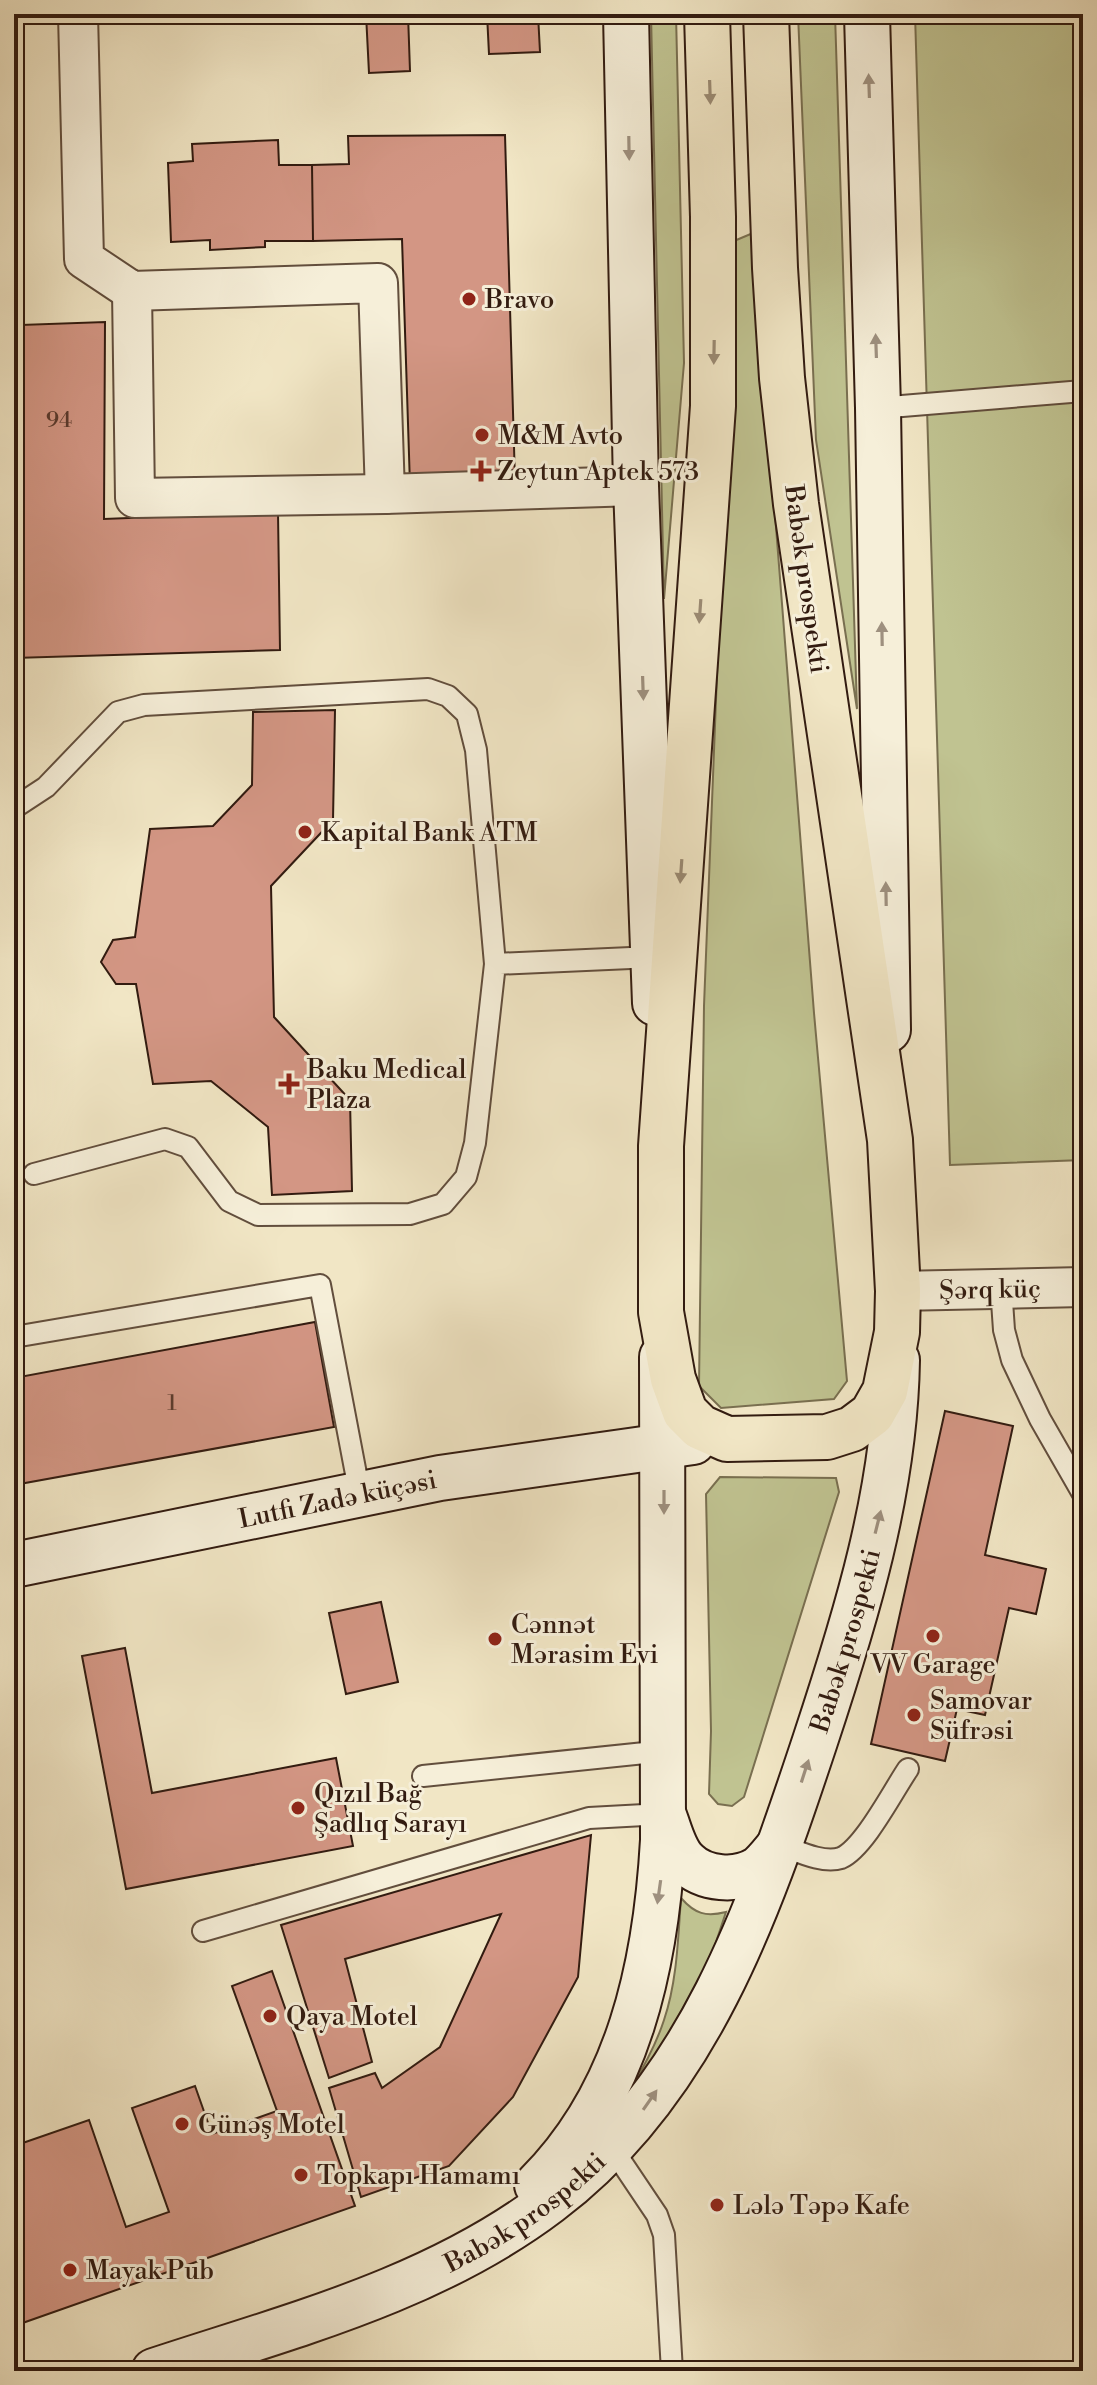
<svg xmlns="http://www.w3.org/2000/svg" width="1097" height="2385" font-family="'Libre Bodoni',serif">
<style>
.green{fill:#c0c391;stroke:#796f50;stroke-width:2}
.building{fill:#d39684;stroke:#321b10;stroke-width:2}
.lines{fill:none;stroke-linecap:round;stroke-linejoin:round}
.service-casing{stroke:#624e3d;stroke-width:24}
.minor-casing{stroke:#624e3d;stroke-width:42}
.secondary-casing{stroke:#321b10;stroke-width:48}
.primary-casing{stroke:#321b10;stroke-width:48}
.service{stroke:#f6efd9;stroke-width:20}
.minor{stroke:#f6efd9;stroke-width:38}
.secondary{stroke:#f6efd9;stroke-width:44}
.primary{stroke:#f1e6c5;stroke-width:44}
.oneway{fill:#9e907f}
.oneway2{fill:#9b8b74}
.poi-dot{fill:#8f2418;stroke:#f6efd9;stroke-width:3}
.labels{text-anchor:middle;stroke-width:6;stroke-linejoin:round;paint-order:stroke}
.number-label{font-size:22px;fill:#5a3a2d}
.poi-label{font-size:26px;fill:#321b10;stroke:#f6efd9;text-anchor:start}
.street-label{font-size:26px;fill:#321b10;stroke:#f6efd9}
</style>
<rect width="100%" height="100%" fill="#f1e6c5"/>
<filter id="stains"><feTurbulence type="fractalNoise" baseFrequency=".0025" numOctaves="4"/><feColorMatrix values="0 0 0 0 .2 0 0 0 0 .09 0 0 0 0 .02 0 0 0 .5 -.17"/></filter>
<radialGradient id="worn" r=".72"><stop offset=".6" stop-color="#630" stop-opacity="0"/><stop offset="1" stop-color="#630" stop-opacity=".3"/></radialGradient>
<path class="green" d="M651,14H676L684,363L664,599Z
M798,14H835L857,709L816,440Z
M915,14H1083V1160L950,1165Z
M753,233L814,1013L847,1381L834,1399L721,1408L699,1386L704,1006L734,241Z
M720,1477L836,1478L839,1492L744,1797L732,1806L718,1804L709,1794L711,1731L706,1494Z
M681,1898C695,1914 706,1917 726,1912L710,1960L659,2051L616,2114C633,2084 653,2054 664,2020C677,1982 678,1939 681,1898Z"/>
<path class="building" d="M366,14H408L410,71L369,73Z
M487,14H538L540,52L489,54Z
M14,64L21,325L105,322L104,519L278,512L280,650L14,658Z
M505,135L515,481L410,485L402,239L313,241L312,165L349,164L348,136Z
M278,140L279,165H312L313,241H265V247L210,250V240L171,242L168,163L193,161L192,144Z
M335,710L333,820L271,886L274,1017L350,1100L352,1191L272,1195L268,1127L211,1081L153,1084L136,984H116L101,962L113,940L135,937L150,829L213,826L252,785L253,712Z
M315,1322L334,1427L14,1485V1378Z
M945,1411L1013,1426L985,1555L1046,1569L1036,1614L1009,1608L985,1715L957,1709L945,1761L871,1744Z
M381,1602L398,1682L346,1694L329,1613Z
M125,1648L152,1793L336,1758L353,1846L126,1889L82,1656Z
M591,1835L578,1977L513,2097L449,2166L361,2197L329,2088L375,2073L382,2088L440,2047L501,1914L345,1959L372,2062L329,2078L281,1925Z
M272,1971L355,2206L14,2326V2146L89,2120L126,2227L169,2212L132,2108L195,2086L212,2134L277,2111L232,1986Z"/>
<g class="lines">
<g class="service-casing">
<path id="service" d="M878,408L1083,391
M14,808L46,787L118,712L144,705L428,689L448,696L467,714L476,750L495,964L653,957
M34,1174L165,1139L188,1147L229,1201L258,1215L410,1214L443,1204L466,1177L475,1143L495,964
M1001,1287L1004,1330L1012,1360L1040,1419L1083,1494
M14,1337L320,1285L360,1495
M423,1776L664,1751
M780,1845C797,1851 823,1864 841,1858C864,1848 893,1791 908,1769
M203,1931L589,1818L663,1814
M612,2148L657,2215L664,2235L672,2371"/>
</g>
<g class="minor-casing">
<g id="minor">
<path d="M78,14L84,259L132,291L378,283L385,494L636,486"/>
<path d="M132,291L135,498L385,494"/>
<path id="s1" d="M898,1291L1083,1287"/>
</g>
</g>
<g class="secondary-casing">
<g id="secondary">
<path d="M626,14L636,486L655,1003"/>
<path d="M867,14L878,408L888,1030"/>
<path id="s2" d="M14,1565L440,1478L693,1442"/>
<path d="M664,1816C670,1831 674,1851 686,1862C704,1880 737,1882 758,1869C766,1863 773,1853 780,1845"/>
<path d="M537,2185C629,2093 656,1965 663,1840L662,1357"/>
<path id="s3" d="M154,2371C290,2326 433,2290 549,2202C698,2090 759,1910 815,1741C856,1617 895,1491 897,1360"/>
</g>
</g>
<g class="primary-casing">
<path id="primary" d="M707,14L713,217V406L661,1146V1312L673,1379L685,1412L700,1427L727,1439L827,1437L852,1429L872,1414L885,1391L897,1332L898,1291L890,1140L796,504L782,378L775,268L766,14"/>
</g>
<use href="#service" class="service"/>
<use href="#minor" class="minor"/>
<use href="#secondary" class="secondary"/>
<use href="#primary" class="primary"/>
</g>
<defs><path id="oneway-solid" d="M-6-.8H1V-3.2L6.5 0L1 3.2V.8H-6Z" transform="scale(2)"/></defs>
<g class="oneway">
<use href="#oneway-solid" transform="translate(869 86) rotate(-92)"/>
<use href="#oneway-solid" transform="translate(629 148) rotate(89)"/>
<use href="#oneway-solid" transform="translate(876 346) rotate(-92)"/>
<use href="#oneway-solid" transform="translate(882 634) rotate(-91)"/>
<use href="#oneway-solid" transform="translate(643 688) rotate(88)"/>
<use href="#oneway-solid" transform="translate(886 894) rotate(-91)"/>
<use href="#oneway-solid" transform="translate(664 1502) rotate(90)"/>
<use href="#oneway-solid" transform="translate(878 1522) rotate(-76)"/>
<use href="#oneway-solid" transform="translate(805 1771) rotate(-72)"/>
<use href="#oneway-solid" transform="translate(659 1892) rotate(98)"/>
<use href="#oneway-solid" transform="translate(650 2100) rotate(-55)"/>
</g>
<g class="oneway2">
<use href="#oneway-solid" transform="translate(710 92) rotate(88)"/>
<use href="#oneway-solid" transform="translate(714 352) rotate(91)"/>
<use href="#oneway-solid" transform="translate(700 611) rotate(94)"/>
<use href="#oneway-solid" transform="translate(681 871) rotate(94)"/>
</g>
<g class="poi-dot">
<circle cx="469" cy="299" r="8"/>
<circle cx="482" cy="435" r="8"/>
<path d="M477 459h8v8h8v8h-8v8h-8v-8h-8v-8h8z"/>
<circle cx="305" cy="832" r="8"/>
<path d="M285 1072h8v8h8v8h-8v8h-8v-8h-8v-8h8z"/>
<circle cx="933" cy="1636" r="8"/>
<circle cx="495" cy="1639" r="8"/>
<circle cx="914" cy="1715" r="8"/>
<circle cx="298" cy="1808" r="8"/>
<circle cx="270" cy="2016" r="8"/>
<circle cx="182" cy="2124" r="8"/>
<circle cx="301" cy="2175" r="8"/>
<circle cx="717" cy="2205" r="8"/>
<circle cx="70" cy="2270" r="8"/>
</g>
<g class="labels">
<g class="number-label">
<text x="59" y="427">94</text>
<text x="172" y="1410">1</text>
</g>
<g class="poi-label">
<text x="485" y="308">Bravo</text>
<text x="498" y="444">M&amp;M Avto</text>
<text x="497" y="480">Zeytun Aptek 573</text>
<text x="321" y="841">Kapital Bank ATM</text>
<text x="307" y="1078">Baku Medical<tspan x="307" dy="30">Plaza</tspan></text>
<text x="511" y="1633">Cənnət<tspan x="511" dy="30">Mərasim Evi</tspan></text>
<text x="933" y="1673" text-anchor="middle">VV Garage</text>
<text x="930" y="1709">Samovar<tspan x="930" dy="30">Süfrəsi</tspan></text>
<text x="314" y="1802">Qızıl Bağ<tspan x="314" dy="30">Şadlıq Sarayı</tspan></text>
<text x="286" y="2025">Qaya Motel</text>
<text x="198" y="2133">Günəş Motel</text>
<text x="317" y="2184">Topkapı Hamamı</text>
<text x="733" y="2214">Lələ Təpə Kafe</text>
<text x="86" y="2279">Mayak Pub</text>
</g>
<g class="street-label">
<text transform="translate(807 579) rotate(82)" y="9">Babək prospekti</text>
<text dy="9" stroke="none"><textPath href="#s1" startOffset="92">Şərq küç</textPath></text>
<text dy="9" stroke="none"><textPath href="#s2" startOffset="330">Lutfi Zadə küçəsi</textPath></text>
<text dy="9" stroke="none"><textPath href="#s3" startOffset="1078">Babək prospekti</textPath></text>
<text dy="9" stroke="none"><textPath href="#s3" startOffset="406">Babək prospekti</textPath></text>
</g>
</g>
<rect width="1097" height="2385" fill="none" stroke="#f1e6c5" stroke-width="48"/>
<rect x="16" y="16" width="1065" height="2353" fill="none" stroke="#321b10" stroke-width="4"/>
<rect x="24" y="24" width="1049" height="2337" fill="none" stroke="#321b10" stroke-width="2"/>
<rect width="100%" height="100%" filter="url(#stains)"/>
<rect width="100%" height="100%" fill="url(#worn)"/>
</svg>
